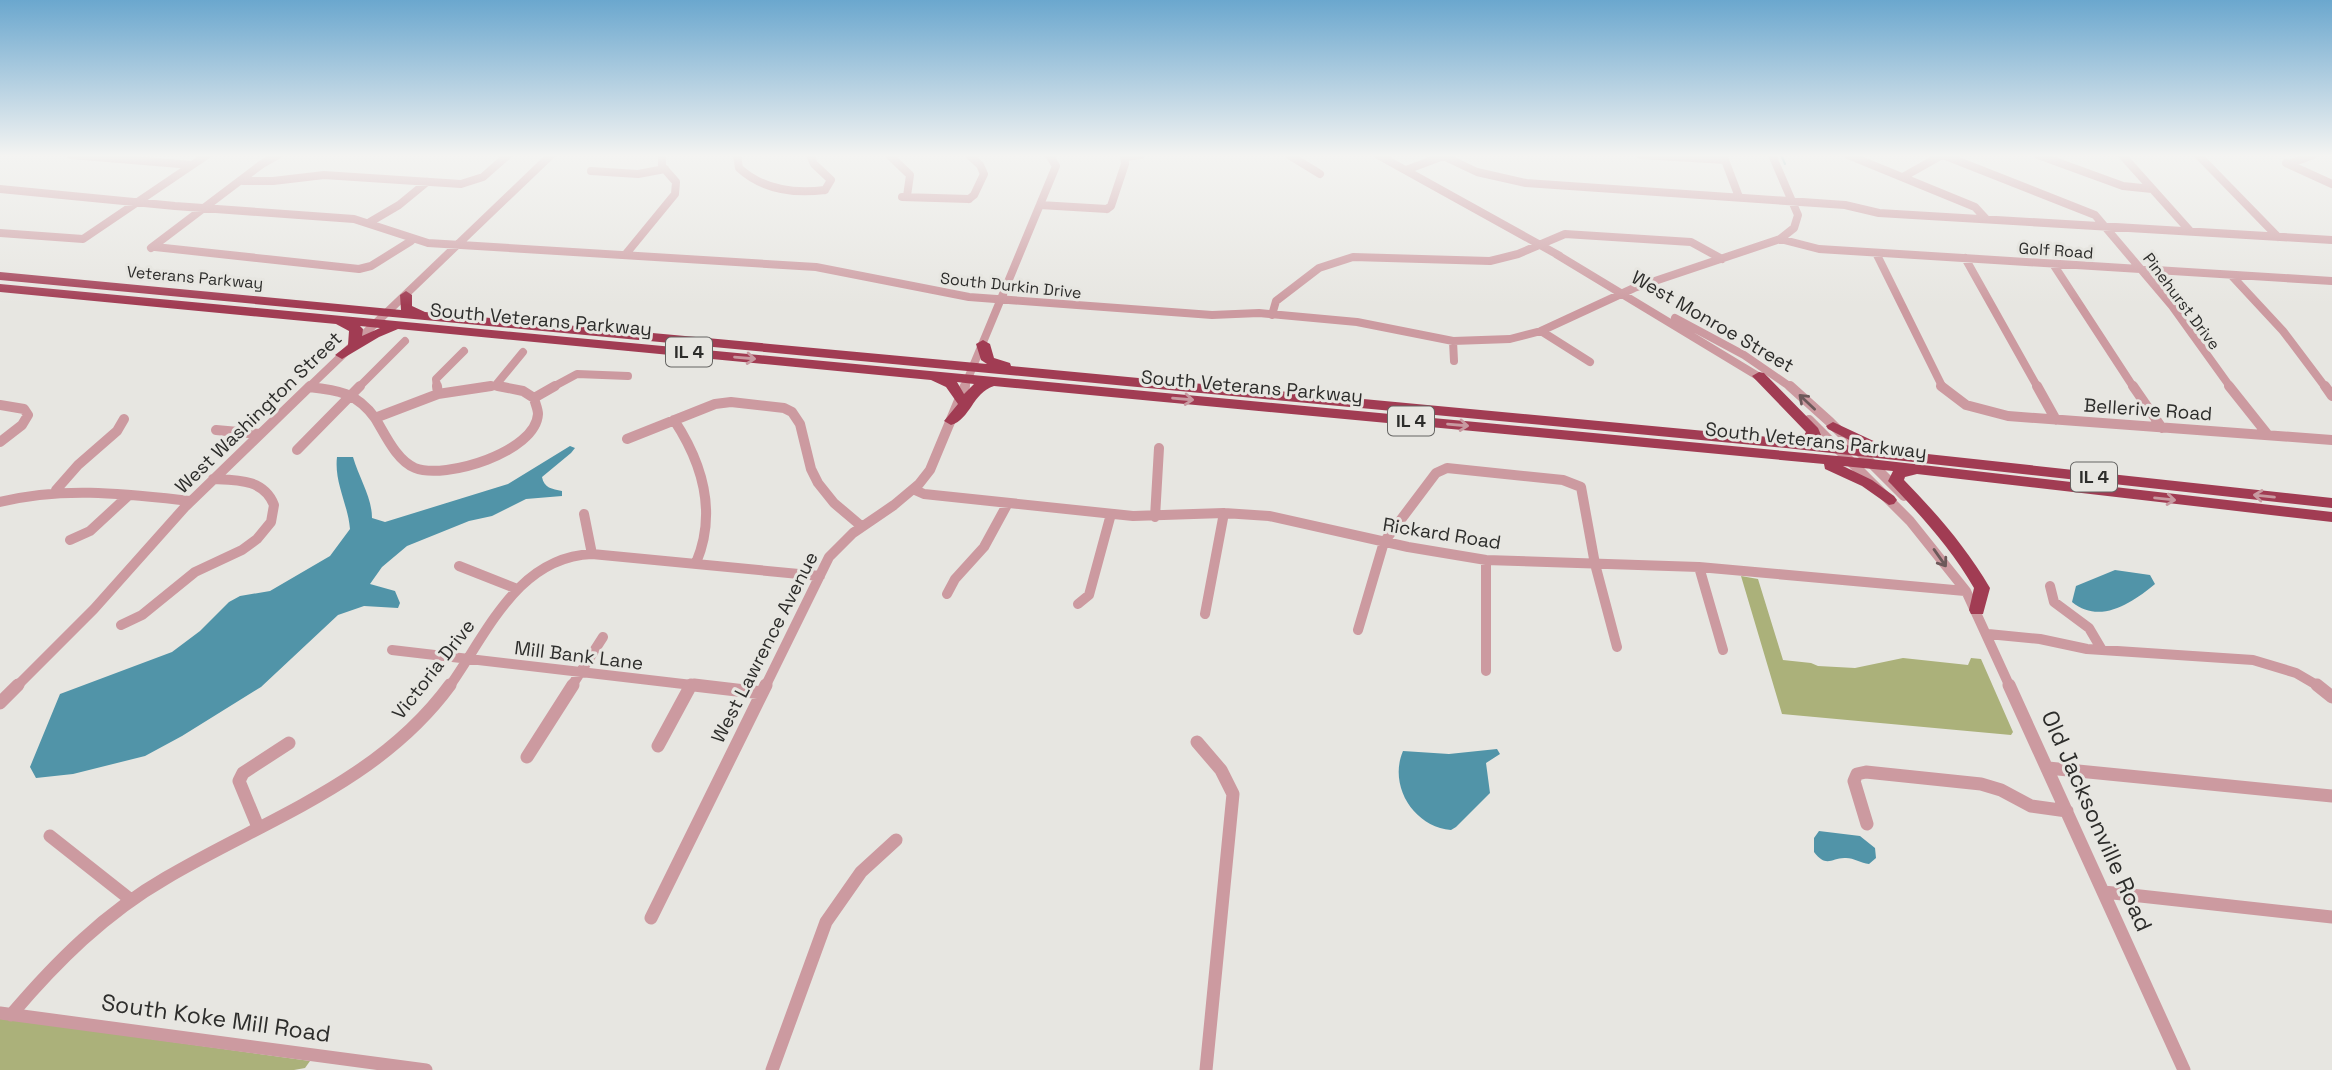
<svg xmlns="http://www.w3.org/2000/svg" width="2332" height="1070" font-family="'Space Grotesk',sans-serif">
<style>
.forest{fill:#abb17a}
.water{fill:#5194a8}
.lines{fill:none;stroke-linecap:round;stroke-linejoin:round}
.stream{stroke:#5194a8;stroke-width:2}
.minor-far2{stroke:#cc9aa0;stroke-width:8}
.minor-far1{stroke:#cc9aa0;stroke-width:10}
.minor{stroke:#cc9aa0;stroke-width:13}
.highway{fill:#a13c53;fill-rule:evenodd}
.oneway{stroke:#c89aa1}
.oneway2{stroke:#6d595a}
.labels{text-anchor:middle;stroke-width:6;stroke-linejoin:round;paint-order:stroke}
.far-street-label{font-size:16px;fill:#2d2d2b;stroke:#e7e6e1}
.shield{fill:#e7e6e1;stroke:#656462;stroke-width:2}
.shield-label{font-size:18px;font-weight:bold;fill:#2d2d2b}
.street-label{font-size:19px;fill:#2d2d2b;stroke:#e7e6e1}
.near-street-label{font-size:23px;fill:#2d2d2b;stroke:#e7e6e1}
</style>
<rect width="100%" height="100%" fill="#e7e6e1"/>
<path class="forest" d="M1741,576L1758,579L1783,660L1811,663L1818,666L1855,668L1903,658L1968,665L1971,658L1981,659L2013,732L2011,735L1782,714Z
M0,1018L310,1061L305,1068L294,1070H0Z"/>
<path class="water" d="M570,446L575,448L571,453L542,477C544,488 552,489 562,491V496L526,499L492,516L469,521L407,546L382,567L370,584L395,591L400,603L398,608L364,606L338,615L261,687L182,736L145,756L73,774L36,778L30,767L60,694L172,652L200,631L229,602L240,596L270,591L330,556L350,529C348,504 334,482 337,457H353C359,478 372,497 372,518L385,522L508,484Z
M2115,570L2150,575L2155,584C2132,603 2100,625 2072,602L2076,586Z
M1497,749L1500,754L1486,763L1490,793L1456,827L1451,830C1414,827 1388,786 1403,751L1449,754Z
M1819,831L1860,836L1875,848L1876,858L1869,864C1861,863 1854,858 1846,858C1832,857 1827,869 1814,852V838Z"/>
<g class="lines">
<path class="stream" d="M1781,155L1785,164"/>
<path class="minor-far2" d="M71,155L192,165
M737,155L739,168C763,190 793,194 825,190
M810,155L814,164L831,180L825,190
M889,155L910,175L907,196
M969,155L980,165L984,174L974,195L969,199
M1289,155L1320,174
M1378,155L1560,256
M1441,155L1477,172L1526,183L1845,205L1879,213L2332,240
M1641,155L1725,160
M1723,155L1739,197
M1848,155L1975,207L1986,219
M1943,155L2095,215L2172,306L2231,388
M2038,155L2123,186L2152,189
M2122,155L2190,231
M2198,155L2278,237
M1125,157L1141,155
M2286,163L2332,184
M2289,164L2313,155
M1406,170L1446,155
M591,171L638,174L665,169
M1903,177L1942,155
M243,181H273L324,175L461,184L483,177L508,155
M0,189L175,206L354,219L428,243L816,267L969,297L1212,315L1259,313L1357,322L1453,341L1510,339L1541,331L1634,288L1780,239L1794,228L1798,215L1772,155
M902,197L969,199
M1040,205L1107,209
M1107,209L1111,206L1125,164L1124,155
M370,222L399,205L427,182
M0,233L83,239L207,155
M1780,239L1819,249L2332,281
M155,247L359,269L371,266L411,241
M151,248L262,164L278,155
M1876,253L1943,388
M1556,254L1766,381
M625,255L675,194L676,182L662,166V155
M1965,258L2038,388
M2053,264L2134,388
M2231,275L2283,331L2326,388
M1272,315L1276,301L1319,268L1353,257L1490,261L1518,254L1565,234L1691,242L1722,259
M1675,318L1744,355L1792,388
M1541,331L1590,362
M1453,341L1454,361
M495,386L523,352
M309,387L321,388
M308,388L551,155
M358,388L405,341
M437,388L436,379L464,351
M479,388L495,386L508,388
M551,388L577,374L628,376
M964,388L1056,166L1049,155"/>
<path class="minor-far1" d="M437,386L438,394
M491,386L438,394L375,418C385,434 396,460 415,468C445,480 536,452 538,414C538,409 535,403 534,398L523,391L498,386
M1790,386L1830,422L1904,496
M1941,386L1966,405L2008,416L2332,440
M2037,386L2056,420
M2133,386L2162,428
M2229,386L2268,435
M2325,386L2332,396
M309,387C338,390 357,393 375,418
M534,398L555,386
M0,405L24,409L28,415L22,425L0,442
M674,420C703,464 717,513 696,563
M1809,420L1910,521L1966,591L2010,687
M216,430L260,434
M627,439L715,404L731,402L784,408L792,412L800,424L811,469L818,483L834,503L860,525
M297,450L360,386
M56,490L78,465L117,431L124,419
M915,490L924,494L1133,516L1224,513L1269,516L1408,547L1486,560L1699,567L1965,591
M0,502C64,486 126,494 191,501
M584,514L592,554
M1155,517L1159,448
M70,540L90,531L129,495
M1486,560V671
M459,566L517,589
M1699,567L1723,650
M2050,586L2054,602L2089,628L2102,650
M947,594L955,579L984,547L1008,503
M1078,604L1089,595L1111,514
M1205,614L1224,513
M121,625L142,615L195,572L242,550L257,539L271,522L274,505C264,479 237,480 213,479
M1358,630L1384,542L1436,473L1447,468L1563,480L1581,487L1595,564L1617,647
M1988,634L2040,639L2087,649L2253,660L2296,673L2320,687
M392,650L709,687
M16,687L94,609L185,507L310,386
M449,687C487,634 517,557 592,554L820,576
M571,687L603,637
M765,687L829,557L853,533L894,505L919,484L930,470L965,386"/>
<path class="minor" d="M694,685L762,693
M2009,685L2184,1070
M2317,685L2332,697
M0,703L18,685
M1197,742L1221,770L1233,794L1206,1070
M658,746L691,685
M527,757L573,685
M2048,768L2332,796
M1857,774L1866,772L1981,784L2001,790L2031,806L2067,811
M1857,774L1854,781L1867,824
M258,827L239,781L243,773L289,743
M50,836L131,900
M2104,892L2332,917
M651,918L766,685
M0,1013L426,1070
M11,1015C56,962 105,913 166,878C266,819 379,782 450,685
M772,1070L826,922L861,872L896,840"/>
<path class="highway" d="M0,272L401,310L400,295L406,291L412,295V306L425,312L987,364L981,360L976,344L983,340L990,344L994,358L1010,363L1011,366L1792,439L1803,437L1806,432L1752,376L1759,372L1764,373L1818,428L1821,435L1815,442L1863,447L1828,429L1826,426L1833,422L1880,444L1881,449L2332,498V508L1786,448L0,280Z
M0,284L1870,459L2332,512V522L1917,474L1905,477L1904,480C1937,514 1966,547 1990,588L1983,614H1971L1969,610L1974,588C1951,548 1922,517 1891,484L1888,481L1893,471L1843,466L1872,480L1894,496L1897,500L1894,504L1889,505L1862,486L1825,469L1824,464L994,386C972,393 971,419 951,425L944,421L958,404L946,387L931,380L398,329L379,337L342,359L335,355L348,345L349,331L336,324L0,292ZM360,326L380,328L362,336L363,329ZM957,382L974,384L964,394Z"/>
</g>
<defs><path id="oneway-shaft" d="M-6 0H5M1.5-3L5.5 0L1.5 3" fill="none" stroke-width="1.6" stroke-linecap="round" stroke-linejoin="round" transform="scale(1.75)"/></defs>
<g class="oneway">
<use href="#oneway-shaft" transform="translate(745 358) rotate(5)"/>
<use href="#oneway-shaft" transform="translate(1183 399) rotate(5)"/>
<use href="#oneway-shaft" transform="translate(1458 425) rotate(5)"/>
<use href="#oneway-shaft" transform="translate(2264 496) rotate(-174)"/>
<use href="#oneway-shaft" transform="translate(2165 499) rotate(6)"/>
</g>
<g class="oneway2">
<use href="#oneway-shaft" transform="translate(1807 402) rotate(-137)"/>
<use href="#oneway-shaft" transform="translate(1940 558) rotate(55)"/>
</g>
<linearGradient id="sky" x2="0" y2="1"><stop stop-color="#6ba7ce"/><stop offset="0.51" stop-color="#f4f4f2"/><stop offset="1" stop-color="#f4f4f2" stop-opacity="0"/></linearGradient>
<rect width="2332" height="305" fill="url(#sky)"/>
<g class="labels">
<g class="far-street-label">
<text transform="translate(2056 250) rotate(4)" y="6">Golf Road</text>
<text transform="translate(195 277) rotate(5)" y="6">Veterans Parkway</text>
<text transform="translate(1011 285) rotate(6)" y="6">South Durkin Drive</text>
<text transform="translate(2182 301) rotate(53)" y="6">Pinehurst Drive</text>
</g>
<g class="shield">
<rect x="666" y="337.5" width="46" height="29" rx="5"/>
<rect x="1388" y="406.5" width="46" height="29" rx="5"/>
<rect x="2071" y="462.5" width="46" height="29" rx="5"/>
</g>
<g class="shield-label">
<text x="689" y="358">IL 4</text>
<text x="1411" y="427">IL 4</text>
<text x="2094" y="483">IL 4</text>
</g>
<g class="street-label">
<text transform="translate(541 319) rotate(5)" y="7">South Veterans Parkway</text>
<text transform="translate(1713 321) rotate(30)" y="7">West Monroe Street</text>
<text transform="translate(1252 386) rotate(5)" y="7">South Veterans Parkway</text>
<text transform="translate(2148 409) rotate(4)" y="7">Bellerive Road</text>
<text transform="translate(258 412) rotate(-44)" y="7">West Washington Street</text>
<text transform="translate(1816 440) rotate(6)" y="7">South Veterans Parkway</text>
<text transform="translate(1442 533) rotate(9)" y="7">Rickard Road</text>
<text transform="translate(764 647) rotate(-63)" y="7">West Lawrence Avenue</text>
<text transform="translate(579 655) rotate(7)" y="7">Mill Bank Lane</text>
<text transform="translate(433 669) rotate(-52)" y="7">Victoria Drive</text>
</g>
<g class="near-street-label">
<text transform="translate(2097 821) rotate(66)" y="8">Old Jacksonville Road</text>
<text transform="translate(216 1018) rotate(8)" y="8">South Koke Mill Road</text>
</g>
</g>
</svg>
